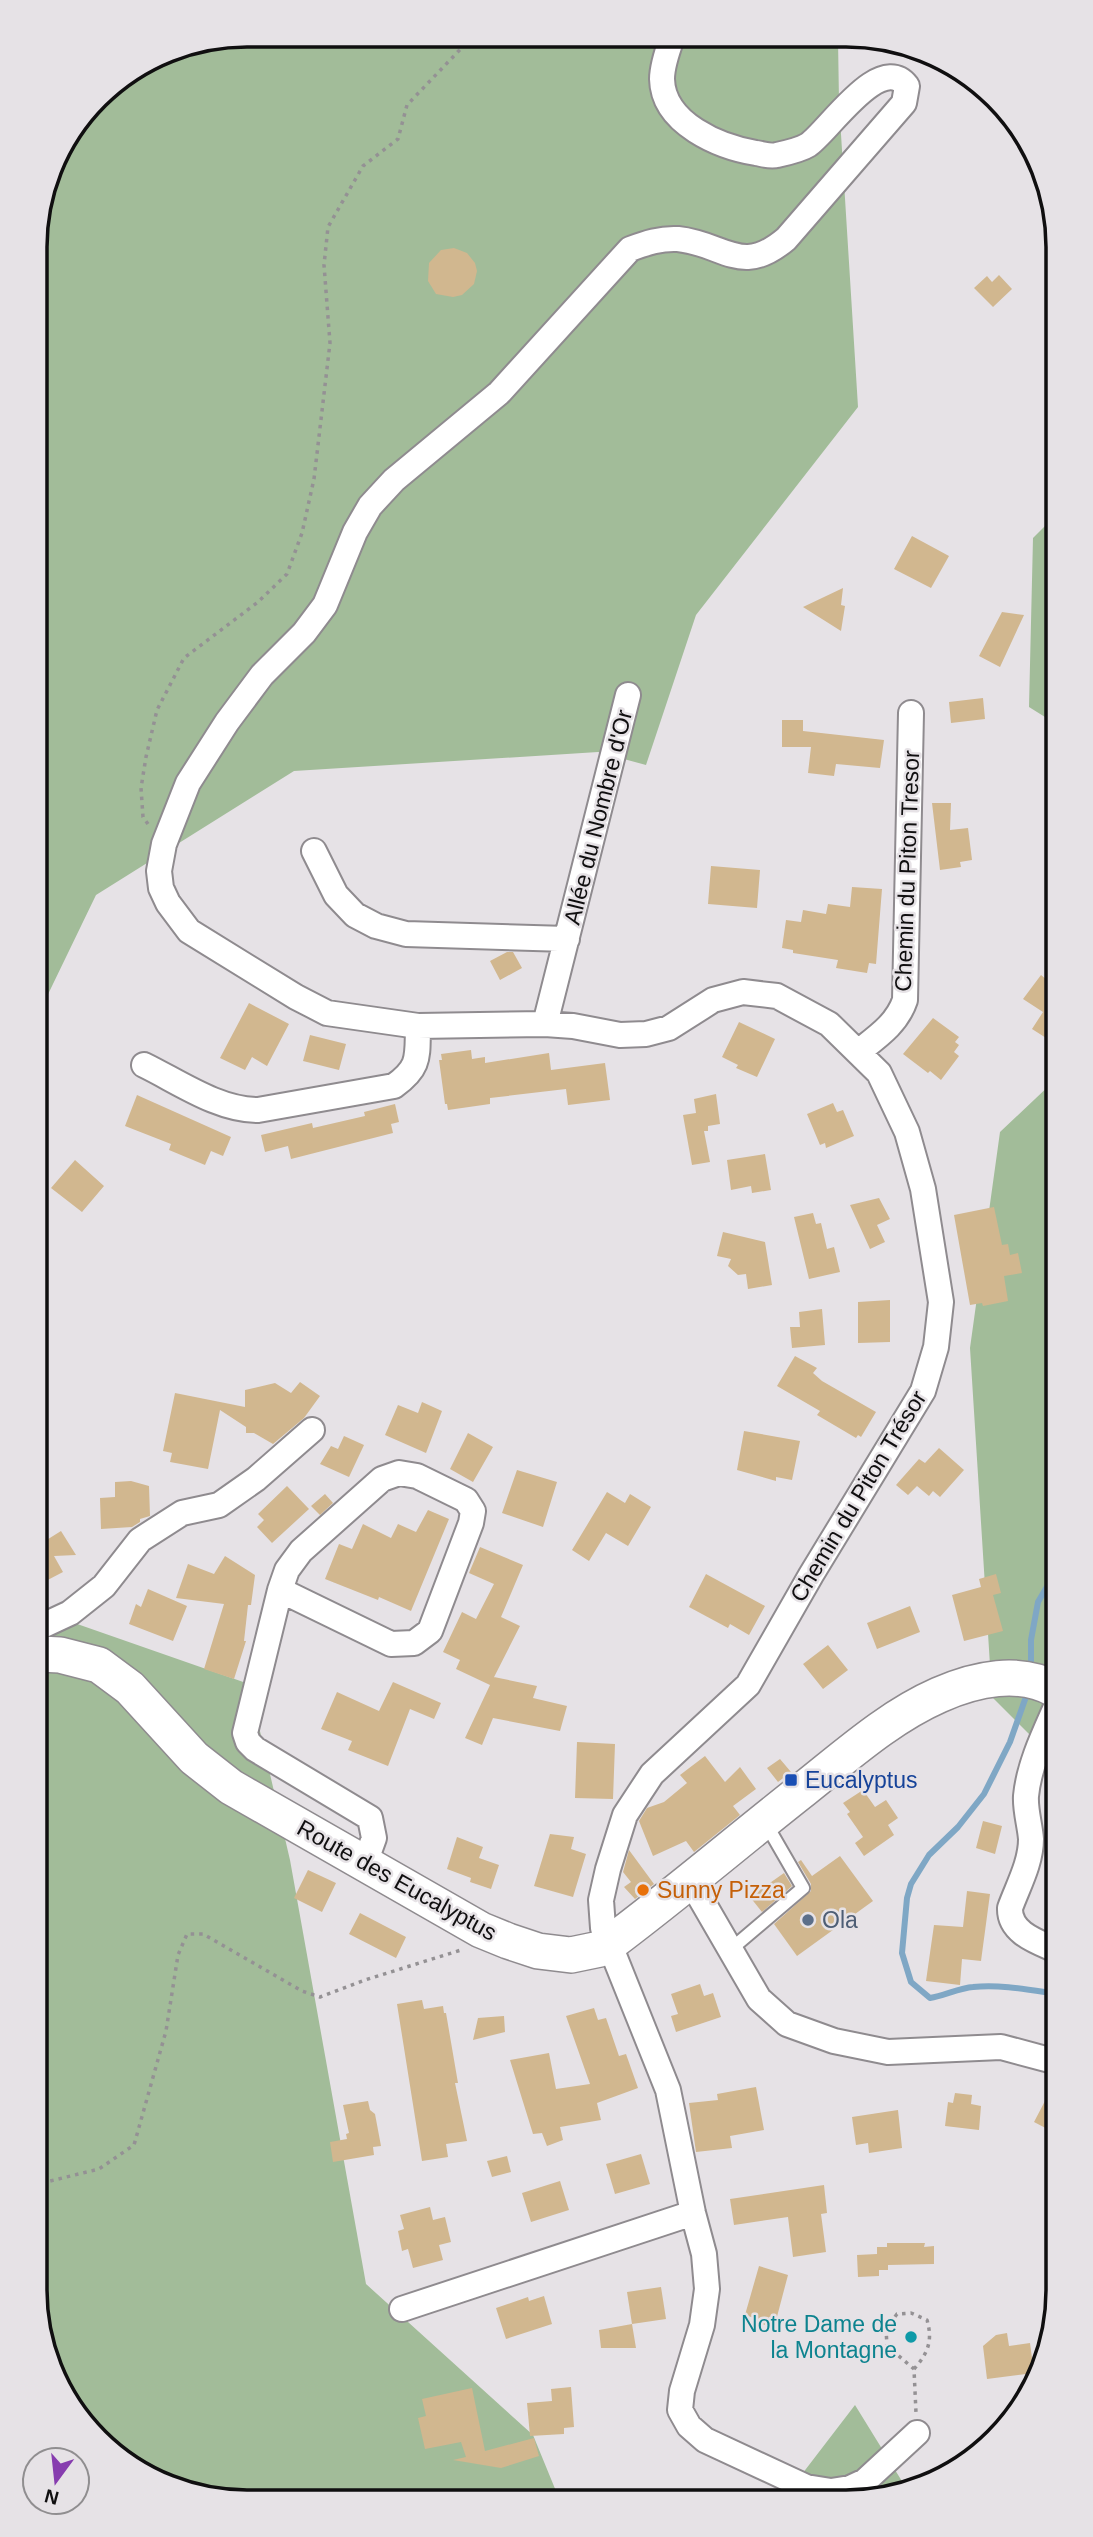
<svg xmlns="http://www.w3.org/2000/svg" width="1093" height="2537" font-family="Arial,sans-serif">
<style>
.green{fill:#a2bc99}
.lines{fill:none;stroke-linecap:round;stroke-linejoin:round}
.stream{stroke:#7fa7c5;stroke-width:6}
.building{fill:#d1b78f}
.lane-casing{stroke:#8f8b8f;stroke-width:16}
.street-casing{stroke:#8f8b8f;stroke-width:28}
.secondary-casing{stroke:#8f8b8f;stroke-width:38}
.path{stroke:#949194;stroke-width:3.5;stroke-dasharray:3.5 5;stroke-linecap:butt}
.lane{stroke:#fff;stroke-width:12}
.street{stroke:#fff;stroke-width:24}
.secondary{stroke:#fff;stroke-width:35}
.transit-dot{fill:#1a4fb4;stroke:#e6e2e6;stroke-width:2.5}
.food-dot{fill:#e8710a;stroke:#e6e2e6;stroke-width:2.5}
.service-dot{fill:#5c6f8a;stroke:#e6e2e6;stroke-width:2.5}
.culture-dot{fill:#0f9aa8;stroke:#e6e2e6;stroke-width:2.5}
.labels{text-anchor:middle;stroke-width:5;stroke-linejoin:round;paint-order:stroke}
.street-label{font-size:23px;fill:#100f10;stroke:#e6e2e6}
.transit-label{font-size:23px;fill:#164399;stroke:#e6e2e6;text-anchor:start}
.food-label{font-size:23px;fill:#c56008;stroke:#e6e2e6;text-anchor:start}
.service-label{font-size:23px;fill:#4e5e75;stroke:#e6e2e6;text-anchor:start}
.culture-label{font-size:23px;fill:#0d838f;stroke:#e6e2e6;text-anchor:end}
.rim{fill:none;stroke:#100f10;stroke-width:3.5}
</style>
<rect width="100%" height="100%" fill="#e6e2e6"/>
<path class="green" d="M247,35L838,39L839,102L858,407L696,615L646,765L598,752L294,771L96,895L38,1015L35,233L57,154L107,88L166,51Z
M1052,519L1053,722L1029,707L1033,538Z
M1054,1081L1056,1761L992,1697L970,1348L1000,1132Z
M40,1611L249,1684L290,1860L366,2284L533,2435L558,2496L206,2498L107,2449L64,2396L42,2345Z
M855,2405L908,2491L901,2495H786Z"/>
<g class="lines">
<path class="stream" d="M1031,1670V1640L1038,1602L1055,1573
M1028,1691L1010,1742L984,1794L958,1827L929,1855L911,1884L907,1898L902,1953L911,1982L930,1998C944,1996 959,1988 973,1987C1000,1984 1030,1990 1057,1994"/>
</g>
<path class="building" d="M454,248L467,253L475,263L477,271L474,284L462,295L453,297L436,294L428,281L429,263L441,250Z
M999,275L1012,289L993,307L974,288L987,276L992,282Z
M912,536L949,556L931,588L894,569Z
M843,588L841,605L845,606L841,631L803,607Z
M1002,612L1024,615L1000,667L979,656Z
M983,698L985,719L951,723L949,702Z
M782,720H803V731L884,740L880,768L836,764L834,776L808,773L811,747H782Z
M932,803H951L950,830L968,828L972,860L960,862L961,867L940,870Z
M711,866L760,870L757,908L708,904Z
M852,887L882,889L876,964L869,963L867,973L836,968L838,960L793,953V950L782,948L786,920L801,922L803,910L826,914L828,904L850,907Z
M507,952H513L522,968L500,980L490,961Z
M1041,975L1053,985L1054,1043L1032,1029L1043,1012L1023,999Z
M249,1003L289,1024L267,1066L252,1057L245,1070L220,1058Z
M933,1018L959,1037L955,1042L959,1045L954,1052L959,1056L941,1080L930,1071L928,1073L903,1054Z
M739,1022L775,1039L757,1077L736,1068L738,1065L722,1057Z
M310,1035L346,1044L339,1070L303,1061Z
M471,1050L472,1059L485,1057V1063L549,1053L551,1070L605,1063L610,1100L568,1105L566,1089L490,1098V1104L448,1110L447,1104H445L439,1060H442L441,1054Z
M716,1094L720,1124L708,1126V1131H704L710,1162L692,1165L683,1115L696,1113L694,1099Z
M137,1095L231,1137L223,1156L211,1151L205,1165L169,1150L171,1144L125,1126Z
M833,1103L837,1112L843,1110L854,1136L826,1148L825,1143L820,1145L807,1114Z
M395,1104L399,1122L391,1124L393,1133L291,1159L288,1146L265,1152L261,1135L312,1123L313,1128L365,1116L364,1112Z
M765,1154L771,1190L752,1193L751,1186L731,1190L727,1160Z
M75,1160L104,1186L82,1212L51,1188Z
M879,1198L890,1219L877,1225L885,1242L870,1249L850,1205Z
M994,1207L1002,1245L1008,1244L1010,1255L1018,1253L1022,1273L1004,1276L1008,1301L983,1306L982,1303L970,1305L954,1215Z
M813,1213L816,1224L821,1223L827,1249L834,1247L840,1272L809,1279L794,1217Z
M723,1232L765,1242L772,1285L748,1289L746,1274L738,1275L728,1266L731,1259L717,1256Z
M890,1300V1342L858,1343V1302Z
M822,1309L825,1345L792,1348L790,1327H800L799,1312Z
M795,1356L817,1368L813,1373L822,1381L876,1412L861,1437L858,1435L856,1438L817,1415L820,1411L777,1386Z
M300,1382L320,1396L304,1418L273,1444L254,1433H246V1427L220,1410L208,1469L170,1462L172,1453L163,1451L175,1393L245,1407V1390L275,1383L291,1393Z
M422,1402L442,1411L426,1453L385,1435L398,1405L418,1413Z
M744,1431L800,1441L792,1480L776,1477V1481L737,1470Z
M468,1433L493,1447L473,1482L450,1469Z
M344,1436L364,1445L349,1477L320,1464L331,1446L338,1449Z
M939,1448L964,1470L940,1497L933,1491L929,1496L917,1486L908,1495L896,1485L919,1459L925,1463Z
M517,1470L557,1482L543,1527L502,1513Z
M131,1481L149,1486L150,1516L140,1519V1522L132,1527L101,1529L100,1498L115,1497V1482Z
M287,1486L309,1509L272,1543L257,1527L264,1520L258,1514Z
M607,1492L625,1503L630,1494L651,1507L628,1546L606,1533L589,1561L572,1550Z
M325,1494L333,1503L320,1515L311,1506Z
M428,1510L449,1519L411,1611L379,1597L378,1600L325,1579L339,1544L352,1549L363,1524L391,1538L398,1524L416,1532Z
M61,1531L76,1555L54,1556L63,1572L40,1584V1532L45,1541Z
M480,1547L523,1565L501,1617L520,1626L490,1685L494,1677L537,1686L533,1698L567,1706L560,1731L493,1718L482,1745L465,1738L490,1685L456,1669L460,1660L443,1652L462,1612L476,1619L494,1584L469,1573Z
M225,1556L255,1575L251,1605H248L244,1641H246L234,1679L204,1669L224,1604L176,1598L188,1564L214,1574Z
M706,1574L765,1606L749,1635L730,1624L728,1628L689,1607Z
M996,1574L1001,1593L993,1595L1003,1631L964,1641L952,1595L981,1587L979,1579Z
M148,1589L187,1606L173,1641L129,1624L136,1604L141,1607Z
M910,1606L920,1632L877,1649L867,1623Z
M828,1645L848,1670L823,1689L803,1664Z
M393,1682L441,1703L434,1719L410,1709L388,1766L348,1750L352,1741L321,1729L337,1692L379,1711Z
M577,1742L615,1744L613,1799L575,1798Z
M705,1756L725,1782L740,1767L756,1789L733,1806L740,1815L694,1852L686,1841L653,1856L639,1821L647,1808L664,1802L687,1783L680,1775Z
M780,1759L791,1772L778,1782L767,1768Z
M863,1790L875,1807L886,1800L898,1818L888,1825L894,1835L864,1856L855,1843L863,1837L847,1814L850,1812L843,1803Z
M983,1821L1002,1826L995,1854L976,1848Z
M550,1834L574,1837L571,1849L586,1854L573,1897L534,1886Z
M457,1837L483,1847L479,1858L499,1865L491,1889L470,1882L471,1878L447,1869Z
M629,1850L654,1884L635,1899L624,1887L631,1882L623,1872Z
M840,1856L873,1901L797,1956L774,1924L811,1891V1884L798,1862L801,1860L812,1876Z
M308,1870L336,1883L322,1912L294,1898Z
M784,1873L792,1886L762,1912L750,1897Z
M967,1891L990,1894L981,1961L962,1959L960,1985L926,1981L934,1925L963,1927Z
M360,1913L406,1937L396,1958L349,1934Z
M700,1984L704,1996L713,1993L721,2017L676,2032L671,2016L678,2014L671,1994Z
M422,2000L424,2009L443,2006L444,2013H446L458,2083H455L467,2141L446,2144L448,2157L422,2161L397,2004Z
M594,2008L598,2020L606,2018L619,2056L626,2054L638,2088L597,2103L601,2120L560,2127L563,2140L547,2146L542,2133L533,2134L510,2060L549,2053L556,2089L590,2084L566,2016Z
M504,2016L505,2032L473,2040L478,2018Z
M1057,2078V2134L1034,2122Z
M756,2087L764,2130L730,2136L732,2148L696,2152L689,2103L718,2100L717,2094Z
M955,2093L972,2095L971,2104L981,2106L979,2130L945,2126L948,2102L953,2103Z
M368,2101L370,2110L375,2114L381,2146L373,2147L374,2155L333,2162L330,2142L347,2139L346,2134L349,2133L343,2105Z
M898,2110L902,2148L869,2153L868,2143L856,2145L852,2117Z
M641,2154L650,2184L615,2194L606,2164Z
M507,2156L511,2172L492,2177L487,2161Z
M560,2181L569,2210L531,2222L522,2193Z
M824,2185L827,2213L821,2214L826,2252L793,2257L788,2217L734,2225L730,2199Z
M430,2207L433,2220L445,2217L451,2242L439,2245L443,2260L413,2268L408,2249L402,2251L398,2231L404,2229L400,2215Z
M887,2243H925L924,2247L934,2246V2264L888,2265V2270H879V2276L858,2277L857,2255L877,2254V2247H887Z
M759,2266L788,2275L774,2328L759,2323L760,2320L745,2315Z
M661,2287L666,2319L632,2324L636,2348H601L599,2330L632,2324L627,2292Z
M544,2296L552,2324L506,2339L496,2308L528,2297L529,2301Z
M1007,2333L1009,2346L1030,2343L1034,2373L987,2379L983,2346L996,2335Z
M571,2387L574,2427L564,2428V2434L530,2436L527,2403L552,2401L551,2389Z
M472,2388L485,2451L534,2438L539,2456L501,2468L453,2460L466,2457L461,2442L425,2449L418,2418L426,2416L422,2399Z"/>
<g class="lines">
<g class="lane-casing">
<path id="lane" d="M730,1950L803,1888L766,1824"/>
</g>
<g class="street-casing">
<path id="street" d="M672,38C668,49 662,67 662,79C663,124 720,147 756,153C763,154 770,157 777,155C786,153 800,150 808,145C828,132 880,51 907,86L904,103L786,239C741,277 725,244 678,239C661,238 646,243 630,249L499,393L394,480L370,506L355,532L325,605L304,633L262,675L227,722L188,783L164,844L159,871L161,888L168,903L189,931L296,997L327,1013L418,1026L545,1024L573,1026L620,1035L646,1034L669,1028L713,1000L743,992L777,996L829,1024L879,1073L907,1132L923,1189L941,1302L936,1347L923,1391L811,1575L748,1685L652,1774L625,1815L608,1869L601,1900L603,1928L668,2090L693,2213L704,2254L707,2289L702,2325L682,2391L680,2410L689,2426L705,2440L806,2487L831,2491L850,2488L865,2481L917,2433
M314,851L336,895L355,915L376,926L406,934L567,939
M545,1024L628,695
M858,1052C877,1037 897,1024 905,1000L911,713
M144,1065C179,1082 218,1110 258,1110L394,1086C421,1067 417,1056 418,1026
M280,1590L391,1644L414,1643L430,1631L471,1523L473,1511L466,1500L417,1476L399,1473L382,1479L301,1551L287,1570L280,1590L245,1733L248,1742L255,1749L370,1818L374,1838L365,1863
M40,1627L70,1613L104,1586L140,1540L182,1513L219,1505L256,1479L312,1430
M1056,1707C1044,1734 1029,1765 1026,1796C1025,1810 1030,1825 1031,1839C1031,1863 1018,1886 1010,1908C1009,1933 1038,1942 1056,1950
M690,1880L759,1999L787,2024L834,2041L888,2052L1001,2047L1057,2062
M402,2309L693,2213"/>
</g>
<g class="secondary-casing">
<path id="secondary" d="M40,1654L60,1655L99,1665L130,1688L194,1758L231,1787L481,1930L508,1941L538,1951L571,1955L600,1949L609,1944C676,1894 739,1840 804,1789C847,1755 889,1717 939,1695C975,1679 1020,1669 1056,1690"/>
</g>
<path class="path" d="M148,824L143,817L141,788L146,757L157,710L184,658L258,602L287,574L302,533L314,479L330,343L324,265L328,227L363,166L398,139L407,105L473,36
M42,2183L99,2169L134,2145L166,2031L178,1955L187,1934H203L302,1991L320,1997L365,1980L461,1950
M914,2369C928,2353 933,2341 927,2320L911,2313L897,2314L886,2329L887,2346L914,2369L916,2413"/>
<use href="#lane" class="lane"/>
<use href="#street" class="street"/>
<use href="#secondary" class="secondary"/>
</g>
<rect class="transit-dot" x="784" y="1773" width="14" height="14" rx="3.5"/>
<circle class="food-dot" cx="643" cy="1890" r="7"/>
<circle class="service-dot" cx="808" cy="1920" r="7"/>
<circle class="culture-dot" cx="911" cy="2337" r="7"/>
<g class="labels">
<g class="street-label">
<text transform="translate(598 817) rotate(-76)" y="8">Allée du Nombre d'Or</text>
<text transform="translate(907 871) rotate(-88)" y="8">Chemin du Piton Tresor</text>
<text transform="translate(858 1496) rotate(-59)" y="8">Chemin du Piton Trésor</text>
<text transform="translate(397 1880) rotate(29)" y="8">Route des Eucalyptus</text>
</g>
<g class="transit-label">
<text x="805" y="1788">Eucalyptus</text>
</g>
<g class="food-label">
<text x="657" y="1898">Sunny Pizza</text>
</g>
<g class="service-label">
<text x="822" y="1928">Ola</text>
</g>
<g class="culture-label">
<text x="897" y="2332">Notre Dame de<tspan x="897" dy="26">la Montagne</tspan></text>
</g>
</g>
<path d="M0 0H1093V2537H0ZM247 47H846A200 200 0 0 1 1046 247V2290A200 200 0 0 1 846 2490H247A200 200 0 0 1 47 2290V247A200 200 0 0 1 247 47Z" fill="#e6e2e6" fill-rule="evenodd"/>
<path class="rim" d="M247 47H846A200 200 0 0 1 1046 247V2290A200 200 0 0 1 846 2490H247A200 200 0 0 1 47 2290V247A200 200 0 0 1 247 47Z"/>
<g transform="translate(56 2481) rotate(195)"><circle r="33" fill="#e6e2e6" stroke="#908e90" stroke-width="2"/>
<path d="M0-5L12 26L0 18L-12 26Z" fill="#873daf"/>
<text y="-10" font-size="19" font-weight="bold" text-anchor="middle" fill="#100f10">N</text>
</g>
</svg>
